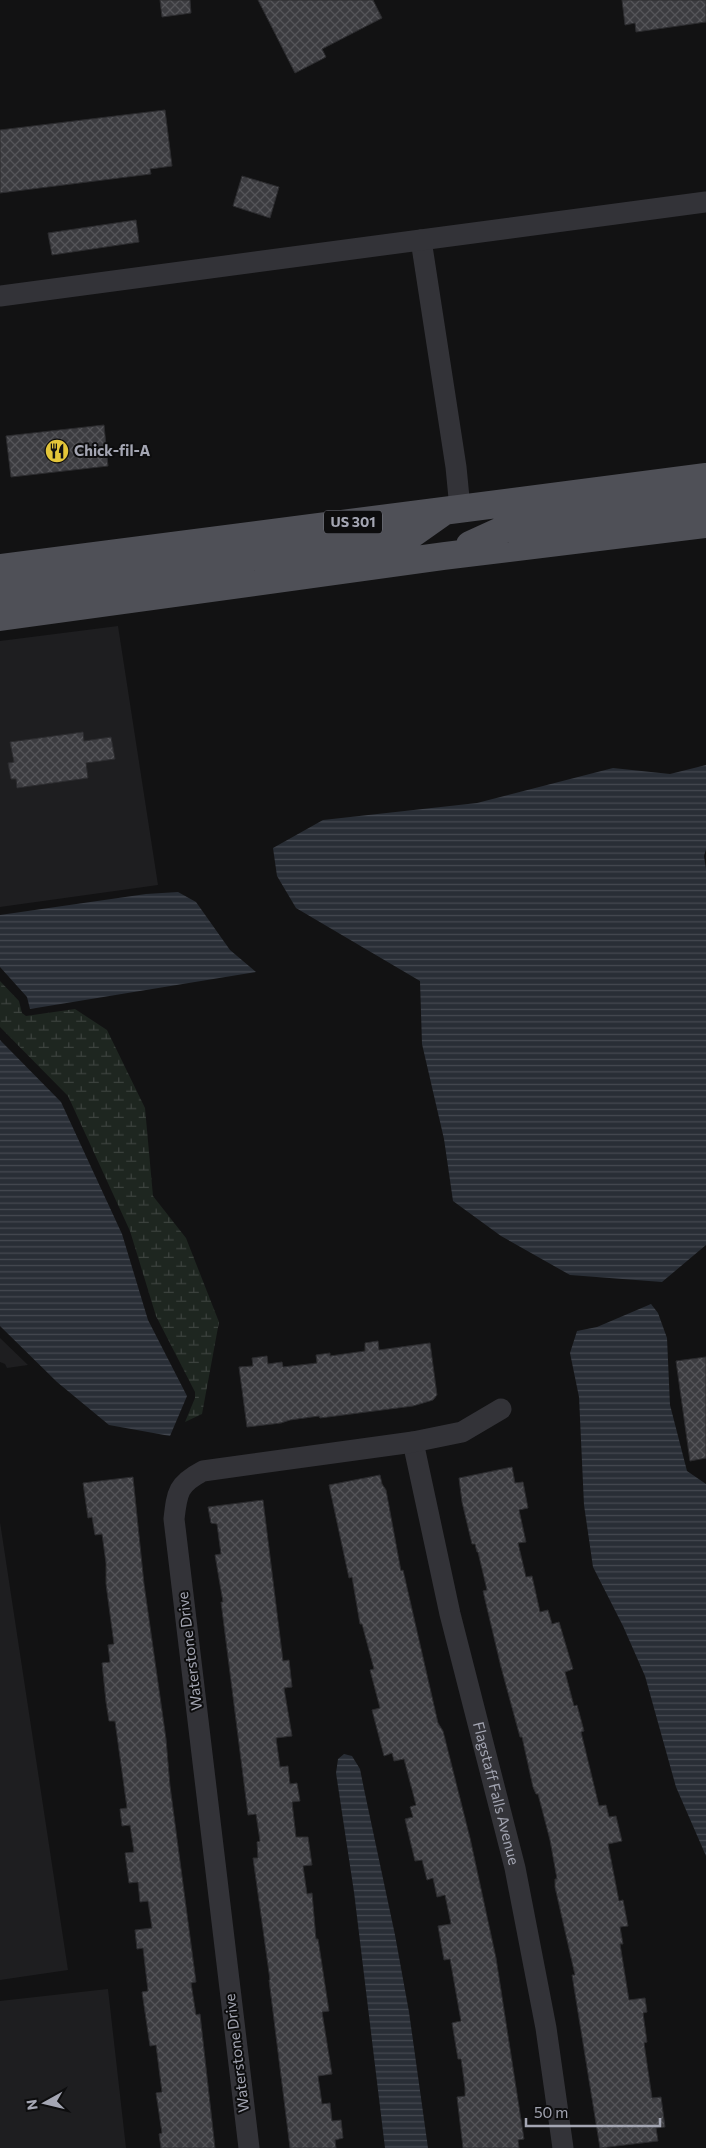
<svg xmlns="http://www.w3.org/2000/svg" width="706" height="2148" font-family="Commissioner,sans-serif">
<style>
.built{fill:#1e1e20}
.wetland{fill:url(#wetland-marsh)}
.water{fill:url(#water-rules)}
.building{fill:url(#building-cross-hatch);stroke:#2c2c2f}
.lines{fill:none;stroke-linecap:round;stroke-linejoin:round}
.minor{stroke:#333338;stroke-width:21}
.primary{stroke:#4f5057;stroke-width:28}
.labels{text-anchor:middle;stroke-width:4;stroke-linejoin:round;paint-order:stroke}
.shield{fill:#0d0d0e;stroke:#777882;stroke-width:1}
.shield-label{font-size:14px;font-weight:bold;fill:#a4a6b3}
.poi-label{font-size:15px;font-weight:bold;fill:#a4a6b3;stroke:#0d0d0e;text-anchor:start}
.street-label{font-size:15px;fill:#a4a6b3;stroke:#0d0d0e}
</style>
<defs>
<pattern id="wetland-marsh" width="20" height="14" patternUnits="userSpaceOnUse" patternTransform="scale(1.25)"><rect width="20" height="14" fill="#1e2620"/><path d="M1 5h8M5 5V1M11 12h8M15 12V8" fill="none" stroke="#3c423e"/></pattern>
<pattern id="water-rules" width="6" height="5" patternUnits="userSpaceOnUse" patternTransform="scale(1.25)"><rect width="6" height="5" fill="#292e36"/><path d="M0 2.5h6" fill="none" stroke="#454951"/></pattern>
<pattern id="building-cross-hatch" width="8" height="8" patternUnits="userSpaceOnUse" patternTransform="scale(1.25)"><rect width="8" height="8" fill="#3c3c40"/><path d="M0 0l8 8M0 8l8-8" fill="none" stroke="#555559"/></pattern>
</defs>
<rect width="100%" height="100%" fill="#121213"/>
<path class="built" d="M118,626L158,885L0,907V641Z
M0,1338L28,1365L7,1368L5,1364L0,1362Z
M0,1522L68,1970L0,1980Z
M108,1989L126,2148H0V2001Z"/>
<path class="wetland" d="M0,981L19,1001L22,1013L26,1016L75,1009L107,1030L145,1108L153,1196L186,1238L219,1322L202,1414L185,1422L195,1398V1392L156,1316L130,1231L68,1096L0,1027Z"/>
<path class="water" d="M706,765V849L704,856L706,869V1245L662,1282L570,1275L501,1236L453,1201L444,1139L422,1044L420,981L296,908L277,876L273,848L323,820L477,803L613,768L670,774Z
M178,892L196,902L230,950L256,972L30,1009L27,997L0,967V915L146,894Z
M0,1040L61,1102L122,1234L148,1320L187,1396L170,1436L109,1425L57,1382L0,1326Z
M651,1304L658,1313L667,1338L670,1405L687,1471L706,1484V1856L676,1787L645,1676L623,1626L593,1567L584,1505L579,1397L570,1353L577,1331L597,1327Z
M344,1754L352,1756L360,1769L364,1789L395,1935L409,2012L428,2148H385L354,1892L336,1773L338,1759Z"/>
<path class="building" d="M160,0H190L191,13L162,17Z
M258,0H373L382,18L322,49L326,57L295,73Z
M622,0H706V22L636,32L635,23L625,25Z
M165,110L172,166L150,169L151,174L0,193V130Z
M242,176L279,187L270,218L233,206Z
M136,220L139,242L52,255L48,233Z
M104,425L108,466L11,477L6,436Z
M83,732L84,741L111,737L115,759L86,763L88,778L17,788L16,779H11L8,763L14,762L10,742Z
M378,1341L379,1350L430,1343L437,1395L433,1400L413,1406L320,1418L319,1416L290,1420L281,1423L247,1427L239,1367L253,1366L252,1358L267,1356L268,1364L282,1362L283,1367L317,1363L316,1355L330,1353V1356L365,1351V1343Z
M706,1357V1458L690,1461L676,1361Z
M512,1467L515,1483L523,1482L528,1508L519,1510L526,1542L518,1543L526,1577L532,1576L540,1612L548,1610L552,1624L559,1622L573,1669L565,1672L574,1706L577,1705L584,1731L581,1732L599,1806L606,1805L609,1817L616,1816L622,1841L608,1844L619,1901L623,1900L628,1926L620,1927L623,1944H620L629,2000L645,1998L647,2012L643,2013L647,2042L644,2043L652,2098L661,2097L665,2127L656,2128L658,2141L600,2148L572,1975H575L555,1887V1879H557L550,1840L538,1794H536L533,1787L522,1737H520L501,1667L483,1591L487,1590L478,1552H477L475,1544H472L462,1502L459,1478Z
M380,1475L382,1484L386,1490L401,1571L403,1570L438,1723L443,1731L470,1838L496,1958L524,2139L518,2140L519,2148H463L457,2097L465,2096V2088L461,2059H458L452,2023L461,2021L450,1959L444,1960L438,1926L451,1924L445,1895L437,1897L433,1878L427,1880L422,1860L415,1861L405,1819L413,1817L410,1807L416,1805L404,1759L394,1761L392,1753L384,1756L372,1710L380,1708L370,1670L374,1669L362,1624H360L352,1577L349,1578L329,1485Z
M133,1477L144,1584L166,1739L170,1786L196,1982L191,1983L196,2015L200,2014L215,2148H161L159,2134L162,2133L156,2093L162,2092L156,2045L150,2046L142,1992L148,1991L143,1948L137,1949L135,1930L152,1928L148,1901L140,1902L138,1882L129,1883L125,1853L134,1852L130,1825L122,1826L120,1809L127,1808L115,1721H109L106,1702L102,1663L110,1662L108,1645L114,1644L106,1584V1563L102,1534L95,1535L92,1517L88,1518L83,1483Z
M263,1500L283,1661L289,1660L292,1687L284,1688L292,1736L276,1738L280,1767L288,1766L290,1784L297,1783L300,1801L292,1802L296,1837H308L312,1865L303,1866L307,1894L312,1893L316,1939H318L329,2011L322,2012L332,2074L318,2076L322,2104L330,2103L332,2121L341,2120L343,2138L335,2140L336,2148H290L269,1980H270L253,1858H258L257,1842L260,1841L256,1814L248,1815L221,1602H223L215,1555L221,1554L217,1524L211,1523L208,1507Z"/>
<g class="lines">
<g class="minor">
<path d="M421,240L456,467L460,508"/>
<path d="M0,296L706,202"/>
<path id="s1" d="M413,1442L450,1614L515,1868L546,2028L563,2148"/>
<path d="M249,2148L174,1519C177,1492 178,1484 203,1471L413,1442L462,1432L501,1409"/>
</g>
<path class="primary" d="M470,545L505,529L706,501
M0,568L706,477
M0,591L409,536L443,512
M0,617L444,556L706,524"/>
</g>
<defs>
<g id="restaurant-disc" transform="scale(1.25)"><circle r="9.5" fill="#e4c639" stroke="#0d0d0e"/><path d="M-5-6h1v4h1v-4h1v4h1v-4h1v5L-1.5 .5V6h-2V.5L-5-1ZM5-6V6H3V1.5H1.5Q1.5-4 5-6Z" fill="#111"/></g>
</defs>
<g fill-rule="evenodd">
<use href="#restaurant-disc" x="57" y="451"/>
</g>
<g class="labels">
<rect class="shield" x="324" y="510.5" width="58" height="23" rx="4"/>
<g class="shield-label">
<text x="353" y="527">US 301</text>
</g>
<g class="poi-label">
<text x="74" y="456">Chick-fil-A</text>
</g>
<g class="street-label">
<text transform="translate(190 1651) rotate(-97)" y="5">Waterstone Drive</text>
<text dy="5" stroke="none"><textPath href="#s1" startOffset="361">Flagstaff Falls Avenue</textPath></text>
<text transform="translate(237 2053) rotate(-97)" y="5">Waterstone Drive</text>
</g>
</g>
<g transform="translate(45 2103) rotate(262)" stroke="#0d0d0e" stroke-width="4" paint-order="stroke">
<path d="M0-4L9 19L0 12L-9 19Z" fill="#a4a6b3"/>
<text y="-8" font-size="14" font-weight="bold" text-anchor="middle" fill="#a4a6b3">N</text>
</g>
<path d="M526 2118v8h134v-8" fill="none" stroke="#a4a6b3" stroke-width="2.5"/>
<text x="534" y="2118" font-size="15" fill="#a4a6b3" stroke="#0d0d0e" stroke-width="4" paint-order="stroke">50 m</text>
</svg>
